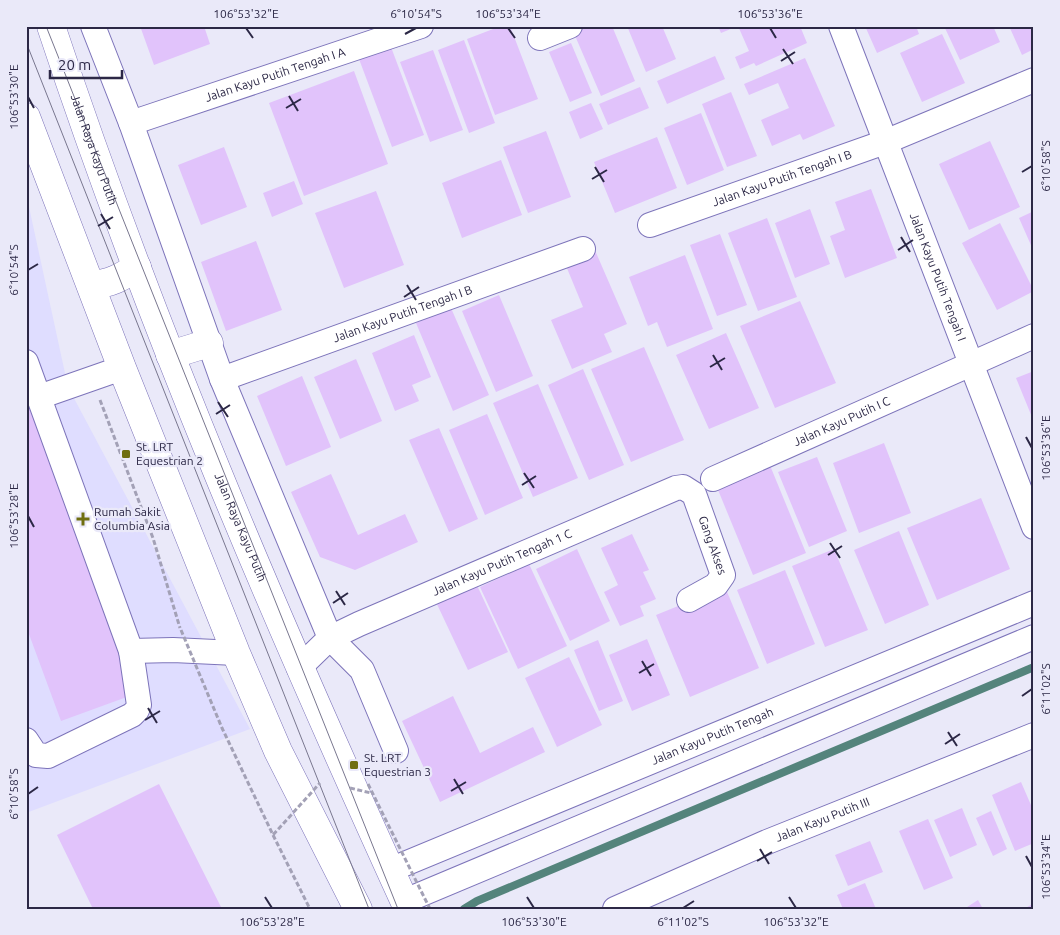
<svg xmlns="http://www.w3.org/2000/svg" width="1060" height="935" font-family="Ubuntu,sans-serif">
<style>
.built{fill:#dfddff}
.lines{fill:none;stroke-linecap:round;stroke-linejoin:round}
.stream{stroke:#54847c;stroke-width:8}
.building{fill:#e1c3fb}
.minor-casing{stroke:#7d74ba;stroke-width:26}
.major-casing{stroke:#7d74ba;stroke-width:29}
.path{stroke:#a3a1b6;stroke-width:3;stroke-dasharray:5 2.5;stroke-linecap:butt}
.minor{stroke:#fff;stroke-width:24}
.major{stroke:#fff;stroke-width:28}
.tram{stroke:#79778f;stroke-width:1}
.path-bridge{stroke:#a3a1b6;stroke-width:3;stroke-dasharray:5 2.5;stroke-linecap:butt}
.ticks{fill:none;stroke:#2c2846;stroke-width:2}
.poi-dot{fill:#6f6e10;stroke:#eae9f9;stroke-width:2}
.labels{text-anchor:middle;stroke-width:4.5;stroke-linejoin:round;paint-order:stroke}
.street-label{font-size:12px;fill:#2c2846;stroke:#eae9f9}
.poi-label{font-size:12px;fill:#2c2846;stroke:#eae9f9;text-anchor:start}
.neatline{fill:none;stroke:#2c2846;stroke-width:2}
.ticks-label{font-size:12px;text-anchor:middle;fill:#2c2846}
</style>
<rect width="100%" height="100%" fill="#eae9f9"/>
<path class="built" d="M26,193L68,387L250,729L26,813Z"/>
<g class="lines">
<path class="stream" d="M464,909L477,901L1034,667"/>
</g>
<path class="building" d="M140,26H204L210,44L154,65Z
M501,26H510L538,99L495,115L467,39Z
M585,26H612L635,81L601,96L573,31Z
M627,26H662L676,59L646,72Z
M718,26H800L807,43L756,66L754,63L740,69L735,57L749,51L738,26L721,33Z
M865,26H916L919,34L877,53Z
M944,26H993L1000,42L960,60Z
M1009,26H1034V49L1022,55Z
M942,34L965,83L922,102L900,53Z
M464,40L495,123L469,133L438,50Z
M571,43L592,93L570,102L549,52Z
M391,47L424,135L392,147L359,59Z
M433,50L463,130L430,142L400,62Z
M715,56L725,79L667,104L657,81Z
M805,58L835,126L803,140L800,134L772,146L761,120L789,108L778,83L749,95L744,84Z
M354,71L388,164L304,196L269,103Z
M640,87L649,108L608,125L599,104Z
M731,92L757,156L727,167L702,104Z
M591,103L603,129L580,139L569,112Z
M701,113L724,170L687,185L664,128Z
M546,131L571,197L528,213L503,147Z
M657,137L677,188L615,213L594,162Z
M990,141L1020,207L969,230L939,164Z
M224,147L247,207L201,225L178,165Z
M501,160L522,215L462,238L442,183Z
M294,181L303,204L272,217L263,193Z
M871,189L897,258L845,278L830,236L845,230L835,202Z
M376,191L404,265L344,288L315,213Z
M810,209L830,264L795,278L775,223Z
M1034,211V252L1019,218Z
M767,218L797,297L758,311L728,233Z
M1000,223L1034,291L997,310L962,243Z
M720,234L747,305L717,316L690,245Z
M256,241L282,310L226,331L201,262Z
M594,248L627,324L604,334L612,352L572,369L551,320L583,307L564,261Z
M685,255L713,329L667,347L657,322L648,326L629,277Z
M499,295L533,376L496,392L462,311Z
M800,301L836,383L775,408L740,326Z
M451,308L489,395L453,411L416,323Z
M726,333L759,408L709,429L676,355Z
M414,335L431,377L412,385L419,401L395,411L372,353Z
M644,347L684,440L631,462L591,369Z
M356,359L382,421L340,439L314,377Z
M583,369L624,465L589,480L548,385Z
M1034,371V422L1016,378Z
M302,376L331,447L286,466L257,396Z
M538,384L578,478L533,497L493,403Z
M26,395L135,694L61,721L26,626Z
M487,414L523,498L485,515L449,430Z
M439,428L478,519L449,532L409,440Z
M884,443L911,513L859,533L833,463Z
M817,457L847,531L809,547L778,472Z
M769,463L806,553L753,575L716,485Z
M331,474L358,535L405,514L418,542L355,570L320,557L291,492Z
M981,498L1010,569L937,600L907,528Z
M899,531L929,605L885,624L854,550Z
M632,534L649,570L643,572L656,599L640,606L644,616L620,626L604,592L618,585L601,548Z
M577,549L610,621L570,641L536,569Z
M834,549L868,630L825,647L792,566Z
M529,564L567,646L518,669L480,587Z
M785,570L815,644L767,664L737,590Z
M475,581L508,652L468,670L435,600Z
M725,587L759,668L690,697L656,615Z
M647,639L670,695L632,711L609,655Z
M598,640L623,701L599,711L574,650Z
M569,657L602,725L557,747L525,678Z
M453,696L480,753L533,727L545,752L440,802L402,721Z
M1021,782L1034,812V843L1015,851L992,795Z
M159,784L222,909H93L57,835Z
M962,808L977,845L950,857L934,820Z
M991,811L1007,849L993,856L976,818Z
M928,819L953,878L924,890L899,831Z
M870,841L883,872L848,886L835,855Z
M865,883L876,909H843L837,895Z
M978,900L983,909H964Z
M1034,903V909H1024Z"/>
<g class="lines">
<g class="minor-casing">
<g id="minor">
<path d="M93,26L131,123L222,379L330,638L362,670L396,751"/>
<path id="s1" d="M841,26L1034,527"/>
<path d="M540,38L570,26"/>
<path id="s2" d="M131,123L421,26"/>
<path id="s3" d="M650,225L885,142L1034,80"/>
<path d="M26,362L131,651L139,705L137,710L132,715L48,756L36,755L26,740"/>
<path id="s4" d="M222,379L583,249"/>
<path d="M39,397L122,368"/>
<path id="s5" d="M713,479L1034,336"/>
<path d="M131,651L173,650L236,653"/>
<path id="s6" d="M299,668L330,638L359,624L676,488L683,487L694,494L723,575L716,585L689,600"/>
<path id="s7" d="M390,870L1034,603"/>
<path d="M405,901L1034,637"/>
<path id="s8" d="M615,909L767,842L1034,735"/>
</g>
</g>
<g class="major-casing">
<g id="major">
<path id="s9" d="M51,26C151,328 276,620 408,909"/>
<path d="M26,117L122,368L236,653L278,751L358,909"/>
<path d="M91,285C110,284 122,277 137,267"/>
<path d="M170,355L209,343"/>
</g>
</g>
<path class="path" d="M100,400L153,538L180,628
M273,835L310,909"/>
<use href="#minor" class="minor"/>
<use href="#major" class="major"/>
<path class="tram" d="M46,26L398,909
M26,42L369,909"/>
<path class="path-bridge" d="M181,630L222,728L273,835L320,783
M368,784L430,909
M350,788L371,793"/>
</g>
<path class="ticks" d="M246,28L253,38M508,28L515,38M770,28L776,38M405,34L416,28M783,49L793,64M781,61L795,52M289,96L298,111M28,97L34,108M286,108L301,99M595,167L604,182M1022,172L1032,166M592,179L607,170M101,214L110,229M98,226L113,217M901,237L910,252M898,250L913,240M28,270L38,264M407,285L416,300M404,297L419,287M713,355L722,370M710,367L725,358M218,402L228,417M216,414L230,405M1026,437L1032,448M524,473L534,488M522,485L536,476M28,516L34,527M830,543L840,558M828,555L842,546M336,591L345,605M333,603L348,593M642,661L651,676M639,673L654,664M1022,696L1032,689M148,708L157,723M145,720L160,711M948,732L957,746M945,744L960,734M454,779L463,794M451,791L466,782M28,794L38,787M760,849L769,864M1026,856L1032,867M757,861L772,852M265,897L272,908M527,897L534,908M789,897L796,908M683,908L694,901"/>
<g class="poi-dot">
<rect x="121" y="449" width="10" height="10" rx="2.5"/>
<path d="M80.5 511.5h5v5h5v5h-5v5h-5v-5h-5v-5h5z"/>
<rect x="349" y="760" width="10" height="10" rx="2.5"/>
</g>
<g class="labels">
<g class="street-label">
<text dy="4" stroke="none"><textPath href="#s2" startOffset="152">Jalan Kayu Putih Tengah I A</textPath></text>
<text dy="4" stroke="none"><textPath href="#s9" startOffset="131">Jalan Raya Kayu Putih</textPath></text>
<text dy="4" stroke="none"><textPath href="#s3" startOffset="140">Jalan Kayu Putih Tengah I B</textPath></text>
<text dy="4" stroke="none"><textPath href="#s1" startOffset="269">Jalan Kayu Putih Tengah I</textPath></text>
<text dy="4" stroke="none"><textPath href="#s4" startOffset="192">Jalan Kayu Putih Tengah I B</textPath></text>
<text dy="4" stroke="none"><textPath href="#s5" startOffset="141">Jalan Kayu Putih I C</textPath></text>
<text dy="4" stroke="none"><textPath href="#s9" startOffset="536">Jalan Raya Kayu Putih</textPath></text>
<text dy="4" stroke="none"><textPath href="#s6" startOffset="495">Gang Akses</textPath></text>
<text dy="4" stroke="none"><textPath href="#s6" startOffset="231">Jalan Kayu Putih Tengah 1 C</textPath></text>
<text dy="4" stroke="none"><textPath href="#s7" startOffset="349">Jalan Kayu Putih Tengah</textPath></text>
<text dy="4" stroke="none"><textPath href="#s8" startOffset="226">Jalan Kayu Putih III</textPath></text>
</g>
<g class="poi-label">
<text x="136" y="451">St. LRT<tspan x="136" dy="14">Equestrian 2</tspan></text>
<text x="94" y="516">Rumah Sakit<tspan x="94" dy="14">Columbia Asia</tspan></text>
<text x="364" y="762">St. LRT<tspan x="364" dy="14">Equestrian 3</tspan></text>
</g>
</g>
<rect width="1060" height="935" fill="none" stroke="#eae9f9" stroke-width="55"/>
<path d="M50 70v8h72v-8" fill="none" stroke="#2c2846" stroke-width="2.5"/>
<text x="58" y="70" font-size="15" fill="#2c2846" stroke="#eae9f9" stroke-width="4" paint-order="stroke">20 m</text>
<rect x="28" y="28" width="1004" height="880" class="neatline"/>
<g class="ticks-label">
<text x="246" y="18">106°53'32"E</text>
<text x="416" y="18">6°10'54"S</text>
<text x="508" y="18">106°53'34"E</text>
<text x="770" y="18">106°53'36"E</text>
<text transform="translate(14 97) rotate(-90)" y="4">106°53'30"E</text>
<text transform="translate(1046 166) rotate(-90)" y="4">6°10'58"S</text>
<text transform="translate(14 270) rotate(-90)" y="4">6°10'54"S</text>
<text transform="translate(1046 448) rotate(-90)" y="4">106°53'36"E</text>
<text transform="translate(14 516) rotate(-90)" y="4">106°53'28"E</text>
<text transform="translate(1046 689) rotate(-90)" y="4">6°11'02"S</text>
<text transform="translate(14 794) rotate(-90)" y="4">6°10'58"S</text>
<text transform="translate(1046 867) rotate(-90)" y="4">106°53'34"E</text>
<text x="272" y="926">106°53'28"E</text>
<text x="534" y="926">106°53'30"E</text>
<text x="683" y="926">6°11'02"S</text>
<text x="796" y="926">106°53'32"E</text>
</g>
</svg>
